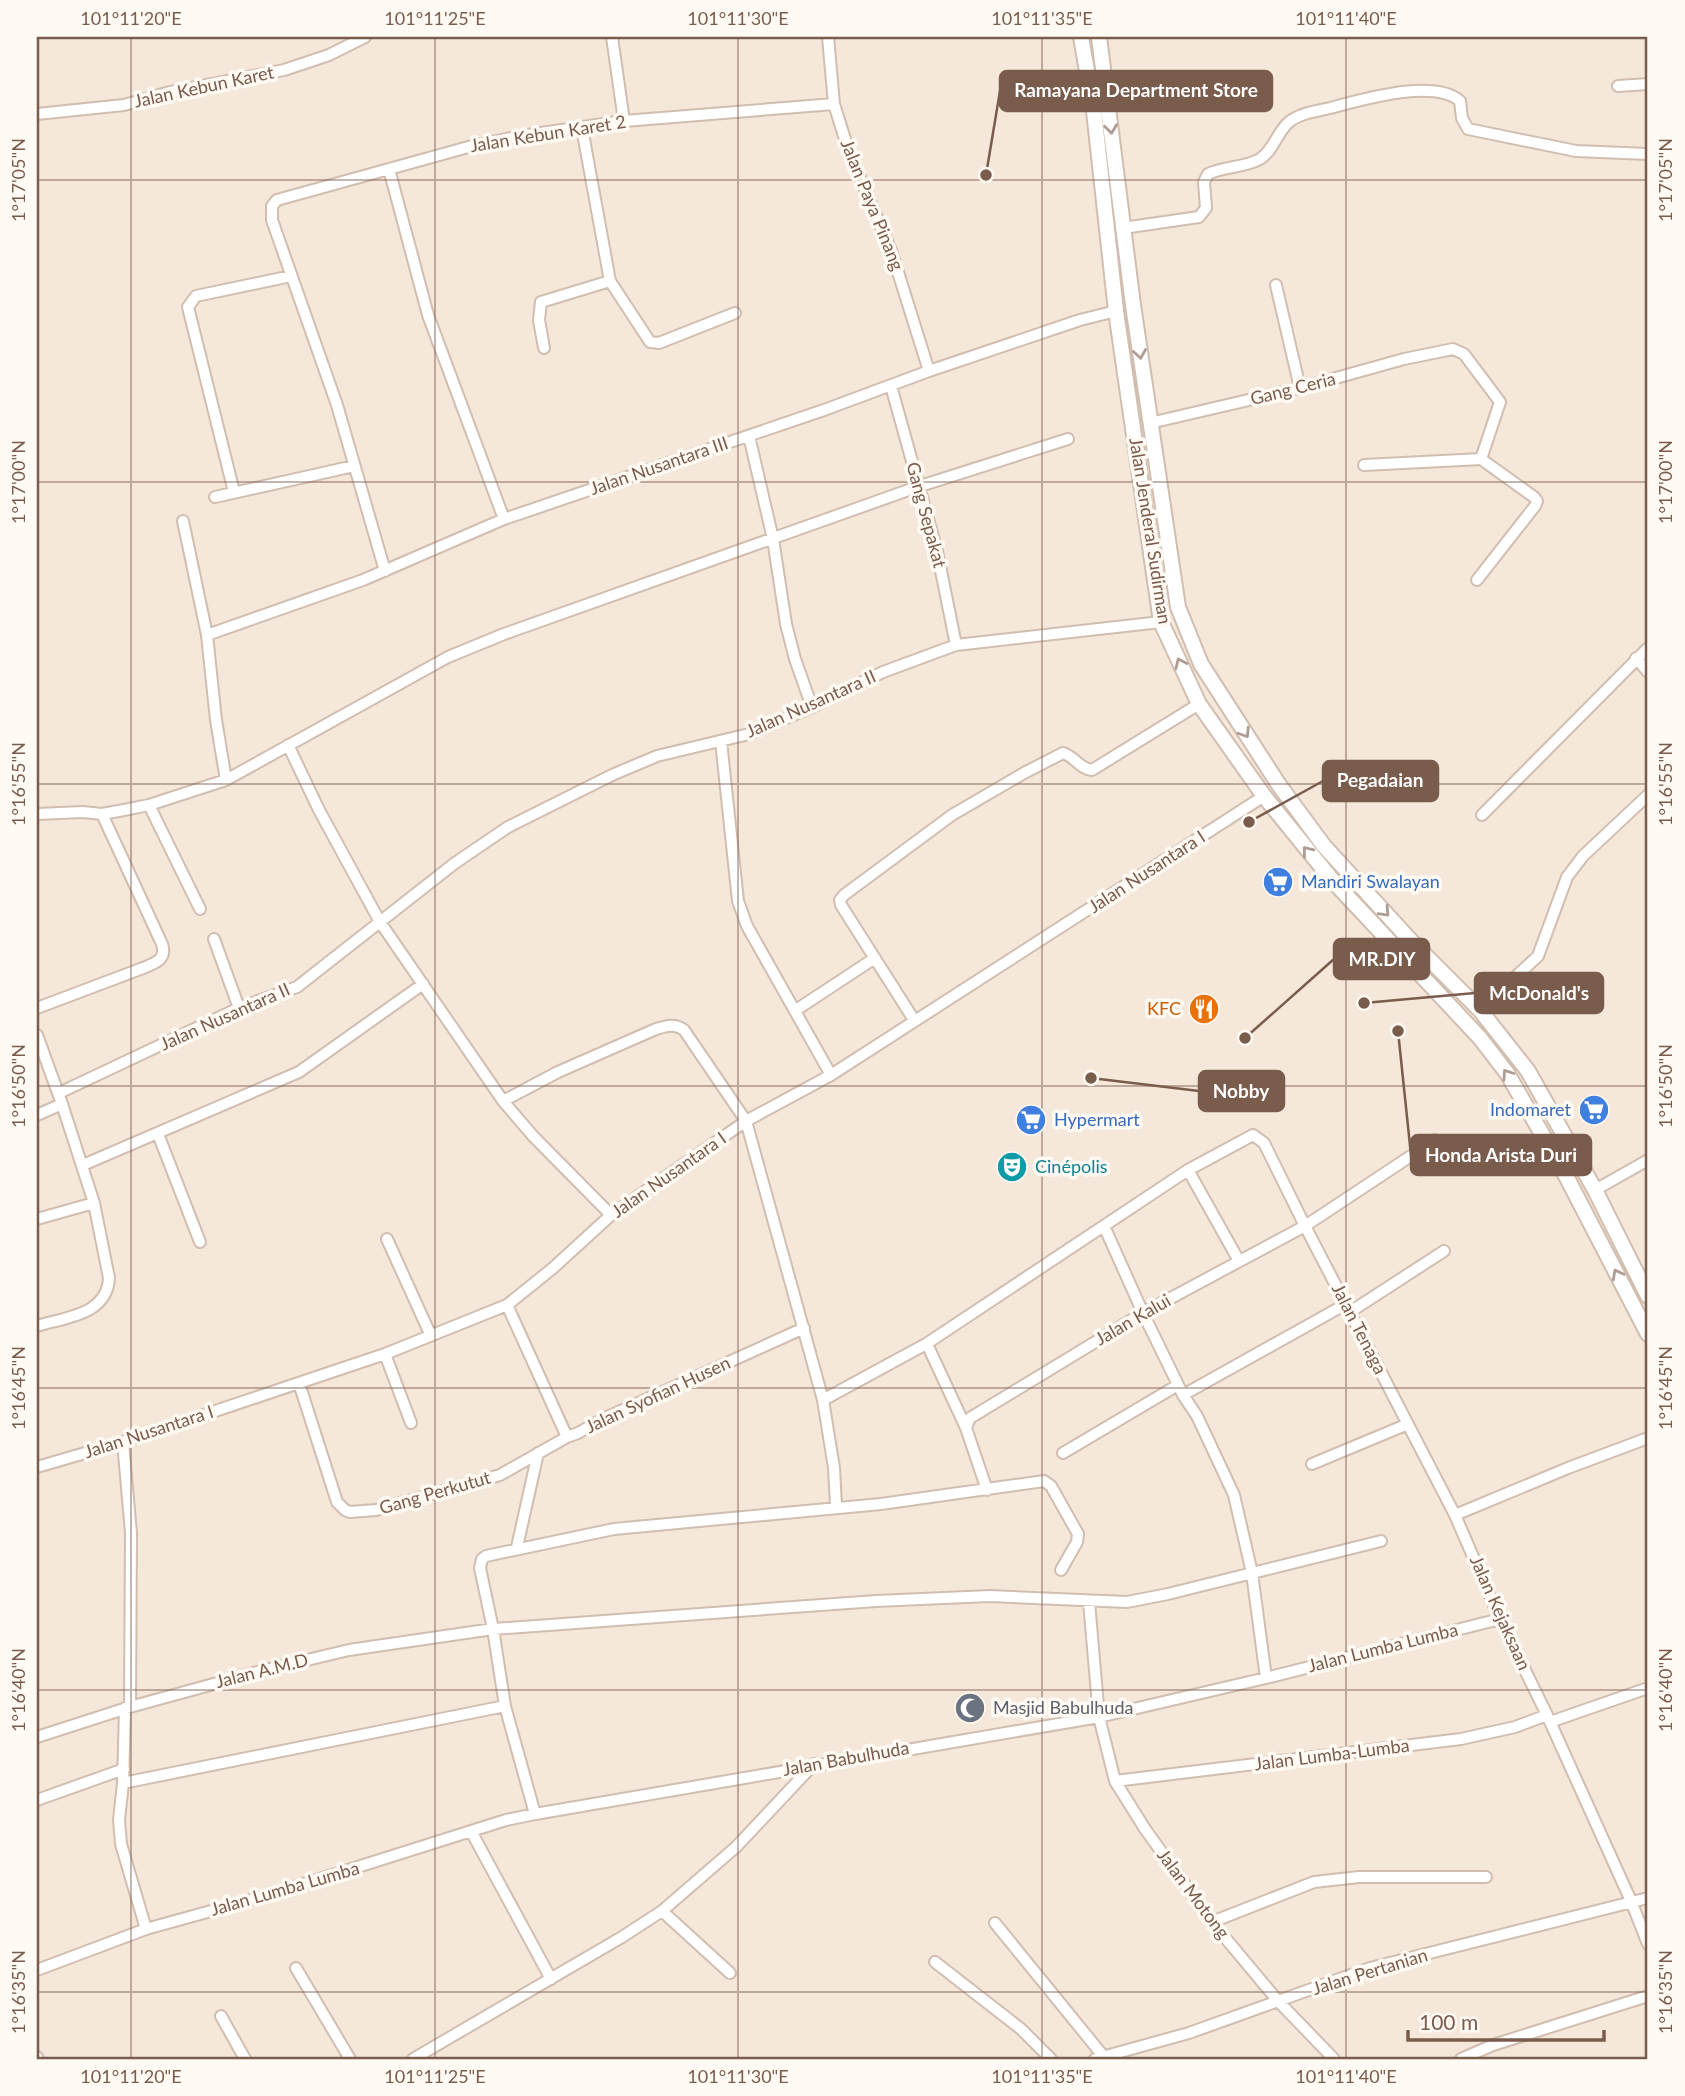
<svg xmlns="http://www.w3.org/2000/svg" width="1685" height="2096" font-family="Lato,sans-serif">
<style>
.residential{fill:#f5e8da}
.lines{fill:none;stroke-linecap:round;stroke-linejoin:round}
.minor-casing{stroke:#d1beb0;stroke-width:14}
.tertiary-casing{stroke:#d1beb0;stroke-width:18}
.minor{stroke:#fff;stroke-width:10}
.tertiary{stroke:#fff;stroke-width:14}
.oneway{stroke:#af9d94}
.ticks{fill:none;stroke:#7a5c4d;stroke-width:2;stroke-opacity:0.45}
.labels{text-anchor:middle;stroke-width:7;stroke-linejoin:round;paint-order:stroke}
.street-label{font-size:18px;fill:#7a5c4d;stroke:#fffaf3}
.shop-label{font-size:18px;fill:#366cbe;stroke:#fffaf3;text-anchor:start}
.food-label{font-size:18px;fill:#c56008;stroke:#fffaf3;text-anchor:end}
.culture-label{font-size:18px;fill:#0d838f;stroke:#fffaf3;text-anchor:start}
.worship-label{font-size:18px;fill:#5b616d;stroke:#fffaf3;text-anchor:start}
.leader{fill:none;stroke:#7a5c4d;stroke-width:2.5}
.callout-dot{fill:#7a5c4d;stroke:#fffaf3;stroke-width:2.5}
.callout{fill:#7a5c4d;stroke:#7a5c4d;stroke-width:2.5}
.callout-label{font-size:19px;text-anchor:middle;font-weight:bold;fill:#fff}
.neatline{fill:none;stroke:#7a5c4d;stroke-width:2.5}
.ticks-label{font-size:18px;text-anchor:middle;fill:#7a5c4d}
</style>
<rect width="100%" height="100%" fill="#fdf6ec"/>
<path class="residential" d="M37,37H1648V2059H37Z"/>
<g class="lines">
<g class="minor-casing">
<path id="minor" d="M612,37L624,121
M828,37L834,104L848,149L892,253L929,371
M1618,86L1648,84
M37,114L124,105L170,92L284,70L329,55L365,37
M582,128L610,281L650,342L659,343L735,313
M389,169L428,315L504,519
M1123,228L1199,217L1206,208L1204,182L1208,174C1224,166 1244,168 1260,159C1274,150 1277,132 1289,122C1300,113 1317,111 1330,108C1361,100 1433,78 1460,101L1462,118L1468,129L1576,151L1648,154
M1276,285L1300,388
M544,348L539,320L541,302L610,281
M891,386L937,551L956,645
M1150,423L1300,388L1404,359L1453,349L1464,354L1500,402L1481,459
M749,436L773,539L786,624L795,659L812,707
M1364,465L1481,459L1534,497L1537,501L1535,506L1477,580
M234,492L188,307L196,296L291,276
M215,497L354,466
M183,521L207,635L216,720L226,780
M385,571L337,405L272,220V206L277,200L472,146L520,136L624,121L834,104
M207,635L363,580L504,519L824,410L929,371L1080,320L1116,311
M1636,658L1648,672
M721,741L738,901L747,926L831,1075
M288,745L319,810L380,922L503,1101L533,1136L611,1215
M149,805L200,909
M37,814L83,812L102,814L124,810L149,805L226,780L448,657L504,634L917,487L1068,439
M1482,815L1648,648
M214,939L239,1008
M37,1008L143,968C156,963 167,959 162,944L102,814
M796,1010L875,958
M1480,1010L1538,956L1567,877L1583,856L1648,795
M914,1020L841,905L840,900L844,895L952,815L1024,773L1063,753C1074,756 1080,769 1092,770L1199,704
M37,1035L62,1104L37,1115
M59,1093L239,1008L297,987L455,863L508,827L612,775L657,756L749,734L812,707L883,672L956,645L1161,622
M503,1101L558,1072L656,1029C666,1026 675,1023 684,1030L746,1121L823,1400L834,1468L836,1506
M158,1134L200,1242
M83,1165L299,1072L423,984
M1188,1170L1239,1261
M1595,1190L1648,1160
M37,1219L94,1203
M1104,1226L1143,1313L1183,1395L1197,1416L1234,1495L1252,1573L1266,1678
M387,1239L431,1336
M507,1305L567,1437L578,1433L601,1420L804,1328
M1350,1312L1444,1251
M37,1326C66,1317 107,1315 109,1278L94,1203L62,1104
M927,1344L966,1428
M385,1354L411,1423
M299,1383L337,1502L345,1510L350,1512L376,1510L500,1475L567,1437
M1183,1395L1346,1304
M823,1400L926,1344L1188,1170L1253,1135L1264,1143L1305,1226L1455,1515
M1648,1438L1568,1468L1455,1515L1500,1619L1547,1715L1631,1901L1648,1944
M123,1442L131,1533L130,1707
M1063,1453L1178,1385
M1312,1464L1408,1424
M37,1467L123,1442L385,1354L507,1305L553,1268L611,1215L746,1121L831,1075L1264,796
M987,1490L966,1428L970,1418L1143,1313L1305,1226L1435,1140
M517,1547L538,1453
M1061,1570L1077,1542L1078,1534L1051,1486L1044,1481L881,1504L614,1529L486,1556L482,1559L480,1568L493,1629L505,1706L535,1814L1099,1717L1266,1678L1500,1619
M1089,1602L1099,1717L1115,1781L1145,1829L1212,1922L1278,2001L1334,2059
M125,1708L123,1783L119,1820L121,1844L146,1929
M1550,1722L1648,1688
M37,1737L130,1707L261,1671L349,1650L493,1629L876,1601L990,1596L1127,1602L1168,1594L1381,1541
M1115,1781L1461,1739L1515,1727L1547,1715
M123,1783L505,1706
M37,1800L124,1769
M471,1831L551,1979
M662,1911L730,1973
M1212,1922L1314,1882L1359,1877H1486
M995,1923L1104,2057
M935,1962L1021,2029L1051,2059
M296,1968L350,2059
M37,1970L146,1929L269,1895L506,1820L535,1814
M221,2016L245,2059
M37,2057L38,2059
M413,2059L622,1937L662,1911L736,1847L814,1764
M1095,2059L1189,2033L1370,1968L1648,1898
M1461,2059L1493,2045L1648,1996"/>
</g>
<g class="tertiary-casing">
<path id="tertiary" d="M1081,37L1094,111L1116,311L1161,622L1199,704L1264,796L1333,881L1480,1038L1507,1073L1565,1174L1648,1334
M1099,37L1133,305L1178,607L1201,664L1279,785L1324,846L1412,942L1480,1010L1528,1071L1595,1190L1648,1296"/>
</g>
<use href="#minor" class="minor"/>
<use href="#tertiary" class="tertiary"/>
</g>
<defs><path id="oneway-chevron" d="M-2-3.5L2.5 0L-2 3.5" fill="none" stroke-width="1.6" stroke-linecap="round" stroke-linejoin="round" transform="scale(1.75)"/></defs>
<g class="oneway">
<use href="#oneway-chevron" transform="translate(1111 129) rotate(83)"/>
<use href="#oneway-chevron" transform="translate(1140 354) rotate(81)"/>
<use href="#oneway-chevron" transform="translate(1180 663) rotate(-115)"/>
<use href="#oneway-chevron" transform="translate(1245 733) rotate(58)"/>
<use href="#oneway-chevron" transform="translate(1307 851) rotate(-129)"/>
<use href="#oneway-chevron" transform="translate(1385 912) rotate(47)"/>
<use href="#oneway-chevron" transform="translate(1507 1074) rotate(-124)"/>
<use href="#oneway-chevron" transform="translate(1617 1274) rotate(-118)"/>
</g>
<path class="ticks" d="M131,37V2059M435,37V2059M738,37V2059M1042,37V2059M1346,37V2059M37,180H1648M37,482H1648M37,784H1648M37,1086H1648M37,1388H1648M37,1690H1648M37,1992H1648"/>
<defs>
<g id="supermarket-disc" transform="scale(1.575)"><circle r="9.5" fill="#3f7fe0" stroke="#fffaf3"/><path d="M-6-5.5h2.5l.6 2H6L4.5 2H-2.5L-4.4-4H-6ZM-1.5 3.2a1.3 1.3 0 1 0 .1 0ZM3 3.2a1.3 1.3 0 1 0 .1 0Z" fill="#fff"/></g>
<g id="restaurant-disc" transform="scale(1.575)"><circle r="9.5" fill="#e8710a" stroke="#fffaf3"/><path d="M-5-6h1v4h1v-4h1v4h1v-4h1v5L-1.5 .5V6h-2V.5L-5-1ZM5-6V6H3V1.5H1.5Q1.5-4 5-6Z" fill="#fff"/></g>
<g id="theatre-disc" transform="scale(1.575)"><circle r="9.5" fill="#0f9aa8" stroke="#fffaf3"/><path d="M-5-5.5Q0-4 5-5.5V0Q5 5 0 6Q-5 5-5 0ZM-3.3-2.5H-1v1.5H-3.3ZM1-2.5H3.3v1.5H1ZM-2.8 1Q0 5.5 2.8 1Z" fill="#fff"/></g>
<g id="mosque-disc" transform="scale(1.575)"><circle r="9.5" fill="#6b7280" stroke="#fffaf3"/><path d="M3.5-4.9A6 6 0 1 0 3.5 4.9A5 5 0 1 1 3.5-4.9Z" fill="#fff"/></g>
</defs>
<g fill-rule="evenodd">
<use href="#supermarket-disc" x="1278" y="882"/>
<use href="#restaurant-disc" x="1204" y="1009"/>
<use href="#supermarket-disc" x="1594" y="1110"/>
<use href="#supermarket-disc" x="1031" y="1120"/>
<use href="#theatre-disc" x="1012" y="1167"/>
<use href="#mosque-disc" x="970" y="1708"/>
</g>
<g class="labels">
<g class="street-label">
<text transform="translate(204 87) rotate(-12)" y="6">Jalan Kebun Karet</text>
<text transform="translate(548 134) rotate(-9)" y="6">Jalan Kebun Karet 2</text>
<text transform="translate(872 205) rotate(68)" y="6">Jalan Paya Pinang</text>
<text transform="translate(1293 389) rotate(-14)" y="6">Gang Ceria</text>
<text transform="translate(659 466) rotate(-19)" y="6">Jalan Nusantara III</text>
<text transform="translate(926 515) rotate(75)" y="6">Gang Sepakat</text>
<text transform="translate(1150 531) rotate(81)" y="6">Jalan Jenderal Sudirman</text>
<text transform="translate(811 704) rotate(-24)" y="6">Jalan Nusantara II</text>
<text transform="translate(1147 872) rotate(-33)" y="6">Jalan Nusantara I</text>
<text transform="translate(225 1017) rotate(-24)" y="6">Jalan Nusantara II</text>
<text transform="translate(669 1175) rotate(-35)" y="6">Jalan Nusantara I</text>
<text transform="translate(1133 1320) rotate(-30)" y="6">Jalan Kalui</text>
<text transform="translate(1359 1329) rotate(63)" y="6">Jalan Tenaga</text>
<text transform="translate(658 1395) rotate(-25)" y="6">Jalan Syofian Husen</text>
<text transform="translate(149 1432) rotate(-18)" y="6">Jalan Nusantara I</text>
<text transform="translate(435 1493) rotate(-16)" y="6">Gang Perkutut</text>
<text transform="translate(1500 1613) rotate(66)" y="6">Jalan Kejaksaan</text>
<text transform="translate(1383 1648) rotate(-14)" y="6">Jalan Lumba Lumba</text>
<text transform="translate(262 1671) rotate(-14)" y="6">Jalan A.M.D</text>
<text transform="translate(1332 1755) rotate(-7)" y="6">Jalan Lumba-Lumba</text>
<text transform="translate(846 1759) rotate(-10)" y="6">Jalan Babulhuda</text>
<text transform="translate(285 1889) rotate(-16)" y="6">Jalan Lumba Lumba</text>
<text transform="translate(1193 1894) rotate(53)" y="6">Jalan Motong</text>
<text transform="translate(1370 1972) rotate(-17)" y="6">Jalan Pertanian</text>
</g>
<g class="shop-label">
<text x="1301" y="888">Mandiri Swalayan</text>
<text x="1571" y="1116" text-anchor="end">Indomaret</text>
<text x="1054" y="1126">Hypermart</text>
</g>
<g class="food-label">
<text x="1181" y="1015">KFC</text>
</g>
<g class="culture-label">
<text x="1035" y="1173">Cinépolis</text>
</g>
<g class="worship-label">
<text x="993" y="1714">Masjid Babulhuda</text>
</g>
</g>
<path class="leader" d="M986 175L1000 91M1249 822L1323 781M1245 1038L1334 959M1364 1003L1475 993M1091 1078L1199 1091M1398 1031L1411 1155"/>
<g class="callout-dot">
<circle cx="986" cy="175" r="7"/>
<circle cx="1249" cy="822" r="7"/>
<circle cx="1245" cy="1038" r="7"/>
<circle cx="1364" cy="1003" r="7"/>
<circle cx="1091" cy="1078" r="7"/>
<circle cx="1398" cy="1031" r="7"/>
</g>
<g class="callout">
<rect x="1000" y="71" width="272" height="40" rx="7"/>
<rect x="1323" y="761" width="115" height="40" rx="7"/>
<rect x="1334" y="939" width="95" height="40" rx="7"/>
<rect x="1475" y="973" width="128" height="40" rx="7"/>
<rect x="1199" y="1071" width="85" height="40" rx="7"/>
<rect x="1411" y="1135" width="180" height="40" rx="7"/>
</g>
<g class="callout-label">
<text x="1136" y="97">Ramayana Department Store</text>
<text x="1380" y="787">Pegadaian</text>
<text x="1382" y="966">MR.DIY</text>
<text x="1539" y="1000">McDonald's</text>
<text x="1241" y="1098">Nobby</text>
<text x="1501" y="1162">Honda Arista Duri</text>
</g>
<rect width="1685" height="2096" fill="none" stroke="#fffaf3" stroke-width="77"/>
<path d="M1408 2030v10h196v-10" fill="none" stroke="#7a5c4d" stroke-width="3.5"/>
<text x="1419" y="2030" font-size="21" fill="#7a5c4d" stroke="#fffaf3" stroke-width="5" paint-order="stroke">100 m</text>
<rect x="38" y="38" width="1608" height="2020" class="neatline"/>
<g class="ticks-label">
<text x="131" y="25">101°11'20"E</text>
<text x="435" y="25">101°11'25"E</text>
<text x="738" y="25">101°11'30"E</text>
<text x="1042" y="25">101°11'35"E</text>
<text x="1346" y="25">101°11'40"E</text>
<text transform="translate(19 180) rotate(-90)" y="6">1°17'05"N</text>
<text transform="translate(1666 180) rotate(-90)" y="6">1°17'05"N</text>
<text transform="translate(19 482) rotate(-90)" y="6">1°17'00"N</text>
<text transform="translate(1666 482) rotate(-90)" y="6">1°17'00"N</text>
<text transform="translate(19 784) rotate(-90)" y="6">1°16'55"N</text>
<text transform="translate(1666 784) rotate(-90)" y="6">1°16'55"N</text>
<text transform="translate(19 1086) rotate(-90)" y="6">1°16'50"N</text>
<text transform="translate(1666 1086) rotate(-90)" y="6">1°16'50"N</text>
<text transform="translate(19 1388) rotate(-90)" y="6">1°16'45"N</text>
<text transform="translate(1666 1388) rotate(-90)" y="6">1°16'45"N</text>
<text transform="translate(19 1690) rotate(-90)" y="6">1°16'40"N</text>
<text transform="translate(1666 1690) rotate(-90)" y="6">1°16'40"N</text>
<text transform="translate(19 1992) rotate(-90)" y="6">1°16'35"N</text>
<text transform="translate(1666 1992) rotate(-90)" y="6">1°16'35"N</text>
<text x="131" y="2083">101°11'20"E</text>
<text x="435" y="2083">101°11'25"E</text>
<text x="738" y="2083">101°11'30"E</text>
<text x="1042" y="2083">101°11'35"E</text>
<text x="1346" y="2083">101°11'40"E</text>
</g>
</svg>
